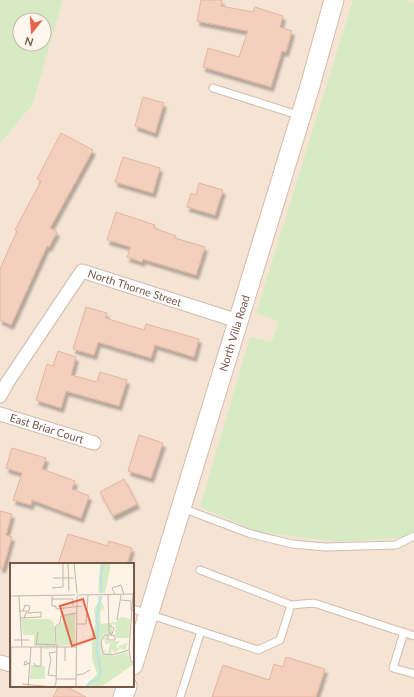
<svg xmlns="http://www.w3.org/2000/svg" width="414" height="697" font-family="Lato,sans-serif">
<style>
.residential{fill:#f5e4d4;fill-rule:evenodd}
.green{fill:#d6ebc4;fill-rule:evenodd}
.building{fill:#f3cfbd;stroke:#e6b49d;filter:url(#shadow)}
.lines{fill:none;stroke-linecap:round;stroke-linejoin:round}
.service-casing{stroke:#d1bcae;stroke-width:9}
.minor-casing{stroke:#d1bcae;stroke-width:15}
.secondary-casing{stroke:#d4bbac;stroke-width:21}
.service{stroke:#fff;stroke-width:7}
.minor{stroke:#fff;stroke-width:13}
.secondary{stroke:#fff;stroke-width:19}
.labels{text-anchor:middle;stroke-width:4;stroke-linejoin:round;paint-order:stroke}
.street-label{font-size:11px;fill:#77574a;stroke:#fff7ed}
.inset-river{fill:none;stroke:#bae3e7;stroke-width:2}
.inset-road{fill:none;stroke:#c7b5a8;stroke-width:1}
.view{fill:#e86449;fill-opacity:0.15;stroke:#e86449;stroke-width:2}
.inset-edge{fill:none;stroke:#77574a;stroke-width:2}
</style>
<defs>
<filter id="shadow"><feDropShadow dx="2.5" dy="4.5" stdDeviation="1" flood-color="#0004"/></filter>
</defs>
<rect width="100%" height="100%" fill="#fdf3e6"/>
<path class="residential" d="M63,0H414V697H0V144L33,104ZM11,564H133V686H11Z"/>
<path class="green" d="M0,0H63L33,104L0,144ZM20,20H44V44H20Z
M353,0H405L414,3V533L409,537L338,542L255,531L200,507L250,337L272,342L279,321L256,313Z"/>
<path class="building" d="M201,0H222L221,6L253,12L255,7L283,16L280,27L292,31L286,52L282,51L271,87L203,67L208,48L239,57L248,31L197,21Z
M143,97L164,103L155,133L135,126Z
M61,133L93,150L50,228L57,232L49,247L47,246L11,325L0,320V269L17,231L15,230L41,181L37,179Z
M123,157L160,168L153,193L115,182Z
M199,183L223,190L215,215L187,207L191,193L196,195Z
M116,212L155,225L154,228L176,236L175,238L205,247L196,275L143,259L142,262L127,257L131,247L107,240Z
M86,307L107,313L105,318L144,330L146,324L199,339L194,357L155,345L151,358L98,342L94,355L73,349Z
M58,351L76,357L71,375L97,382L100,372L127,380L119,406L66,391L61,408L36,400L47,364L53,366Z
M139,435L163,443L151,478L128,471Z
M12,448L46,458L42,469L75,481L72,489L89,496L81,518L32,500L31,505L13,500L22,473L6,468Z
M124,479L137,504L113,516L100,492Z
M0,511L12,514L6,535L12,537L3,568H0Z
M68,534L108,546L109,541L132,548L127,564H58Z
M286,657L325,669L316,697H212L223,665L269,680L274,664L283,667Z
M59,686H65L86,697H53Z"/>
<g class="lines">
<g class="service-casing">
<path id="service" d="M213,88L301,116
M182,508L251,534L292,544L325,547L396,545L414,536
M200,570L291,605
M133,609L258,650L280,640L291,605L314,603L414,636
M404,632L393,668L414,674
M180,697L201,631"/>
</g>
<g class="minor-casing">
<g id="minor">
<path id="s1" d="M0,396L7,383L82,271L238,321"/>
<path id="s2" d="M0,414L94,443"/>
<path d="M0,662L11,665"/>
</g>
</g>
<g class="secondary-casing">
<g id="secondary">
<path id="s3" d="M133,665L310,86L334,0"/>
<path d="M123,697L127,686"/>
</g>
</g>
<use href="#service" class="service"/>
<use href="#minor" class="minor"/>
<use href="#secondary" class="secondary"/>
</g>
<g class="labels">
<g class="street-label">
<text dy="4" stroke="none"><textPath href="#s1" startOffset="205">North Thorne Street</textPath></text>
<text dy="4" stroke="none"><textPath href="#s3" startOffset="347">North Villa Road</textPath></text>
<text dy="4" stroke="none"><textPath href="#s2" startOffset="49">East Briar Court</textPath></text>
</g>
</g>
<g transform="translate(10 563)">
<rect width="124" height="124" fill="#fdf3e6"/>
<path d="M90,0H101L95,30H88ZM87,33H93L91,38L95,46L90,49L91,61L107,59L106,53L107,56L112,54L120,56L119,75H106V71L102,72L105,71L106,62L102,61V72H93L91,78L93,88L97,87L94,90H98L100,80L95,81L94,74H98L97,78H110L106,83L109,86V83L118,80L115,87L111,85L105,90L101,86L102,92L93,91L91,87V90L93,92L104,93L116,89L115,92L118,88L120,99L124,101L91,124H74L87,111L82,96V70L86,60L84,46L89,38ZM65,50V82L47,83L45,65L52,59L53,52ZM11,56H40L44,60L45,84L24,83V72H13ZM32,85H45L35,86V116H20L21,102L35,103V86Z" fill="#d6ebc4"/>
<path class="inset-river" d="M91,30V11L94,0M77,124L80,119L87,117L91,109L87,88L88,62L86,58L91,33"/>
<path class="inset-road" d="M58,0L59,28M64,0L67,30M43,15H64M42,25L53,24V0M123,31L119,87L121,99H124M67,32L124,31M98,32L99,69L102,72M105,32L102,25L111,22L114,32M0,33L65,32M9,33L12,84M42,33V43H46V46L72,43M42,36H63V43M111,37L121,38V47L124,48M9,48H19L20,43L15,42L13,48M10,55L31,54V49L16,50L14,55M107,57L111,32M67,61H76L78,32M99,62L104,65L102,71M98,72V77H105V73L102,72H98L94,73L91,79L93,91L102,92L119,87M4,77H19M26,81L47,82L46,120L44,124M46,81L45,64L50,60L51,53L66,50M26,82L28,69M0,84H66M55,98V84M18,100L15,98L14,102L20,100M24,100L25,103H31V84M66,112L73,111L80,107M46,113L38,112L41,96L39,90L47,89M46,116H66M12,121L43,124M1,124V84M18,124L21,84M66,124L67,33"/>
<path class="view" d="M73,36L85,75L62,83L50,43Z"/>
<rect width="124" height="124" class="inset-edge"/>
</g>
<g transform="translate(32 32) rotate(197)"><circle r="19" fill="#fff7ed" stroke="#c9b7ac"/>
<path d="M0-3L7 15L0 10L-7 15Z" fill="#e86449"/>
<text y="-6" font-size="11" font-weight="bold" text-anchor="middle" fill="#77574a">N</text>
</g>
</svg>
